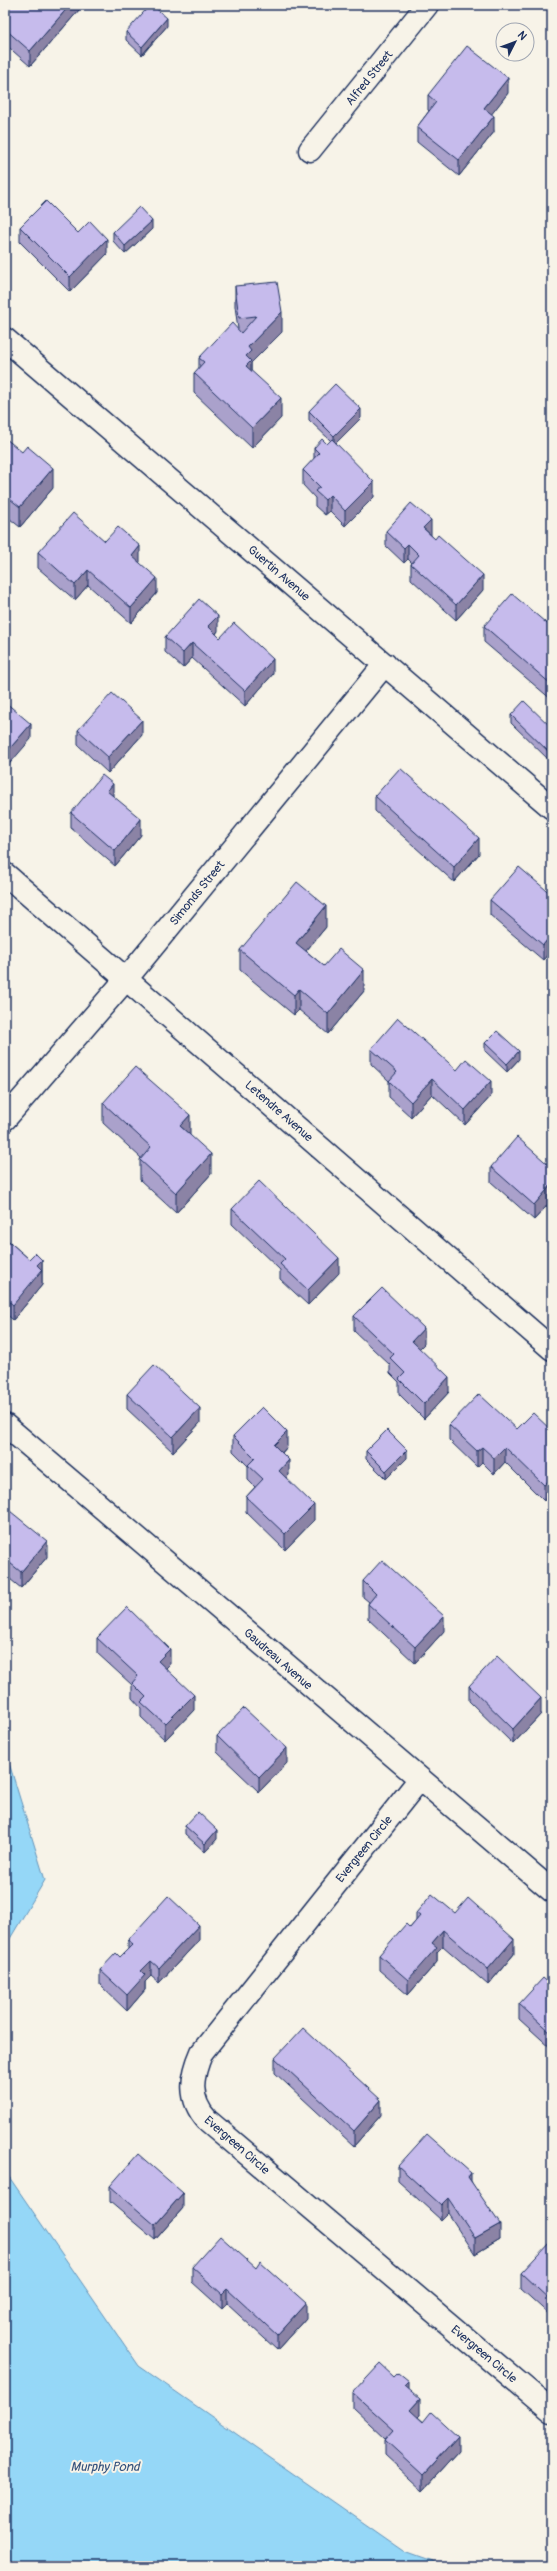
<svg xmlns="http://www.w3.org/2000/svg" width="557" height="2571" font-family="Pangolin,sans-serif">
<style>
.water{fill:#95d7f7;stroke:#6494ba}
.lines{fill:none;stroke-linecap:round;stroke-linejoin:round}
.street-casing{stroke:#1b2f5e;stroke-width:25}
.street{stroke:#f7f3e8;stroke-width:22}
.wall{fill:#aaa1cb;stroke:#1b2f5e}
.shaded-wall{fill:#8b83a5;stroke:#1b2f5e}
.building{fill:#c6bbec;stroke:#1b2f5e}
.labels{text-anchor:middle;stroke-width:4;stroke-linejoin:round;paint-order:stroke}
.street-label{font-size:12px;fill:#1b2f5e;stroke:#f7f3e8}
.water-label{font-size:13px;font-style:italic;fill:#33517d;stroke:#f7f3e8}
</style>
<rect width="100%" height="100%" fill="#f7f3e8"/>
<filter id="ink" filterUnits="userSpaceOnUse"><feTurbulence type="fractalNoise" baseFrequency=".025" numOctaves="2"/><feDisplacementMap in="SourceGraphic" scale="8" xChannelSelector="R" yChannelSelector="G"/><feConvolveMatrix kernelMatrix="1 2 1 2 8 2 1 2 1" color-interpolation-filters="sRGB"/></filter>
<g filter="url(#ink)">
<path class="water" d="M5,1750L45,1880L5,1947Z
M5,2171L139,2366L404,2551L446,2566H5Z"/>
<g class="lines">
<g class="street-casing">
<path id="street" d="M310,150L427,5
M5,339L552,808
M5,874L552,1349
M5,1119L127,978L385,664
M5,1425L552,1891
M419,1780L202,2052C191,2077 188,2099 207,2120L552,2411"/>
</g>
<use href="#street" class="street"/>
</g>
<path class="wall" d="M79,5V10L30,66L5,44V13Z
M167,26L142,55L126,40V32Z
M508,93L491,114L494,132L459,176L417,142V127L429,111L428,110V95Z
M20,227L78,233L107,254L70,292L20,242Z
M152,229L125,254L113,241V232Z
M235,286L282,332L251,363V371L281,418L252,448L194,393V373L199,368V358L238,329L235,306Z
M309,411L361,418L336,443L374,497L345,526L330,511L325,515L315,506V498L303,485V470L314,459V448L327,444L331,441L309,420Z
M5,438L53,488L20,527L5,515Z
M386,531L431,535L483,590L456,620L411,579V564L412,563L408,559L404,563L386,546Z
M105,541L140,562L139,563L157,593L131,623L88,585L75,600L38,568V552Z
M484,626L552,628V700L484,642Z
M218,631L216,634L220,638L273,674L245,706L192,658L183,668L165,652V637Z
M511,715L552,728V763L511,723Z
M78,730L142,735L108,773L78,745Z
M375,796L479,854L454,882L375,811Z
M71,813L141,835L115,866L71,828Z
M552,895V950L543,960L490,915V900Z
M326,927L306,951L324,966L364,991L328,1034L299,1010L294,1015L240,970V950Z
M485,1043L519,1059L507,1072L485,1051Z
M371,1049L457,1070L491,1096L465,1125L432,1094L411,1117L389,1097V1081L371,1064Z
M103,1103L190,1135L211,1174L176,1213L140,1180V1160L141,1158L103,1123Z
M491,1167L552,1168V1200L534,1220L491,1182Z
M232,1209L339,1273L308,1305L280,1279V1270L232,1224Z
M5,1238L29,1259L42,1260V1285L13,1320L5,1313Z
M354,1316L424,1344L419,1348L449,1392L424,1419L399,1394V1382L390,1373V1365L354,1331Z
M127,1394L200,1423L173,1452L127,1409Z
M449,1425L552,1431L544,1501L505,1462L494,1474L482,1462L477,1467L449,1440Z
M233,1436L287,1447L282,1453L289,1475L286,1478L314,1520L285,1550L246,1512V1497L255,1487L248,1480V1466L233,1451Z
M366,1451L407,1458L386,1479L366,1459Z
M5,1507L47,1557L21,1588L5,1575Z
M363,1581L444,1631L415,1663L368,1619V1604L369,1602L363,1597Z
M97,1638L170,1664L166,1668L194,1710L165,1740L141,1717V1708L132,1698V1685L97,1653Z
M469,1686L541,1714L513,1744L469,1701Z
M217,1736L287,1763L259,1792L217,1752Z
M185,1826L217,1839L205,1852L185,1834Z
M416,1913H455L514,1954L488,1985L443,1946L437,1952V1962L408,1995L379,1970V1955L410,1928L416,1921Z
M128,1940H199L159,1983L151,1976L145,1982V1990L127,2011L100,1985V1970L120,1957L128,1949Z
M552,1986V2049L519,2019V2004Z
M275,2058L381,2115L354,2146L275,2073Z
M398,2166L471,2181L500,2239L475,2254L448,2213L441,2220L398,2181Z
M110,2186L183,2208L155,2240L110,2202Z
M552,2242V2317L521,2289V2273Z
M192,2267L256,2268L306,2318L277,2350L227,2304L222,2309L192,2282Z
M409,2390L420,2415L418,2417L458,2452L423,2490L385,2455V2440L386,2439L353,2408V2393Z"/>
<path class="shaded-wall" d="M70,5H79V10L30,66V51Z
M167,18V26L142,55V47Z
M508,78V93L484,124V108Z
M494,116V132L459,176V160Z
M7,165V180L5,182V167Z
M152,221V229L125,254V246Z
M107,239V254L70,292V277Z
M282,312V332L251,363V381L246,386V356L248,347Z
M281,398V418L252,448V428Z
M361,409V418L334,445V436Z
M53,468V488L20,527V507Z
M374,482V497L345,526V511Z
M330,495V511L325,515V500Z
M431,520V535L423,528Z
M408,544V559L404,563V548Z
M140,546V562L132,572V556Z
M88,570V585L75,600V585Z
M483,575V590L456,620V605Z
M157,578V593L131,623V608Z
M218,616V631L208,642V626Z
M192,643V658L183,668V653Z
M273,659V674L245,706V691Z
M142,720V735L108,773V757Z
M31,724V739L5,769V754Z
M113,784V799L107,791Z
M141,819V835L115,866V851Z
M479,838V854L454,882V867Z
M326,906V927L296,963V943Z
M552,934V950L543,960V945Z
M364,970V991L328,1034V1014Z
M299,989V1010L294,1015V995Z
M519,1051V1059L507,1072V1064Z
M432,1079V1094L411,1117V1102Z
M491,1081V1096L465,1125V1110Z
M190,1115V1135L180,1126Z
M211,1154V1174L176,1213V1193Z
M552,1184V1200L534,1220V1205Z
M339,1258V1273L308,1305V1290Z
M42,1260V1285L13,1320V1305L37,1265Z
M424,1328V1344L412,1356V1341Z
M449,1377V1392L424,1419V1404Z
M200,1408V1423L173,1452V1437Z
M287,1432V1447L274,1461V1445Z
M482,1447V1462L477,1467V1451Z
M505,1447V1462L494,1474V1458Z
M407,1450V1458L386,1479V1471Z
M289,1460V1475L279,1486V1471Z
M552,1478V1493L544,1501V1485Z
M314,1505V1520L285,1550V1534Z
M47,1541V1557L21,1588V1572Z
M444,1616V1631L415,1663V1647Z
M170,1649V1664L158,1676V1661Z
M194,1695V1710L165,1740V1724Z
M541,1698V1714L513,1744V1729Z
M287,1748V1763L259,1792V1777Z
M217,1830V1839L205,1852V1844Z
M199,1925V1940L159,1983V1968Z
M443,1930V1946L437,1952V1962L408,1995V1980L432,1943Z
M514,1939V1954L488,1985V1969Z
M151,1961V1976L145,1982V1990L127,2011V1995L141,1971Z
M381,2100V2115L354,2146V2131Z
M471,2173V2188L468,2177Z
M183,2193V2208L155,2240V2225Z
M448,2198V2213L441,2220V2205Z
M500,2224V2239L475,2254V2238Z
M227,2289V2304L222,2309V2294Z
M306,2303V2318L277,2350V2335Z
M409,2382V2397L405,2386Z
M420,2399V2415L410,2425V2410Z
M458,2437V2452L423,2490V2475Z"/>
<path class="building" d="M12,5H70L30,51L5,29V13Z
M150,5H152L167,18L142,47L126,32Z
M467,46L508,78L484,108L494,116L459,160L417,127L436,102L428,95Z
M46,201L78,233L90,221L107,239L70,277L20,227Z
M139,207L152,221L125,246L113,232Z
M277,282L282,312L248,347L251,351L246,356L251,361L246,366L281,398L252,428L194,373L204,362L199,358L232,323L241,333L256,316L239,318L235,286Z
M335,384L361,409L334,436L309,411Z
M5,438L22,452L27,446L53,468L20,507L5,495Z
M322,439L327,444L332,439L374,482L345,511L330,495L325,500L315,491L320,487L303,470L319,453L314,448Z
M411,503L431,520L423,528L435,539L438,535L483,575L456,605L411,564L419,555L408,544L404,548L386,531Z
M73,513L105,541L118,527L140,546L132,556L157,578L131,608L88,570L75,585L38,552Z
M512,594L552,628V685L484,626Z
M199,599L218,616L208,626L220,638L234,623L273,659L245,691L192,643L183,653L165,637Z
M112,693L142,720L108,757L78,730Z
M524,701L552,728V755L511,715Z
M5,702L31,724L5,754Z
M400,768L479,838L454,867L375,796Z
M102,775L113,784L107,791L141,819L115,851L71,813Z
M519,867L552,895V934L543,945L490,900Z
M297,882L326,906L296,943L324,966L339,949L364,970L328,1014L299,989L294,995L240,950Z
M398,1018L457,1070L466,1059L491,1081L465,1110L432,1079L411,1102L389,1081L397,1072L371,1049Z
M497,1031L519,1051L507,1064L485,1043Z
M135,1067L190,1115L180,1126L211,1154L176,1193L140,1160L151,1147L103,1103Z
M517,1137L552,1168V1184L534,1205L491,1167Z
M259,1181L339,1258L308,1290L280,1264L285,1259L232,1209Z
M5,1238L29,1259L35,1253L42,1260L37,1265L42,1270L13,1305L5,1298Z
M382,1288L424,1328L412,1341L449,1377L424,1404L399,1379L405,1373L390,1358L394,1354L354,1316Z
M154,1365L200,1408L173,1437L127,1394Z
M479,1394L517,1429L533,1413L552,1431V1478L544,1485L505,1447L494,1458L482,1447L477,1451L449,1425Z
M262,1407L287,1432L274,1445L289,1460L279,1471L314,1505L285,1534L246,1497L263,1479L248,1465L255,1458L233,1436Z
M387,1430L407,1450L386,1471L366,1451Z
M5,1507L47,1541L21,1572L5,1559Z
M382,1560L444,1616L415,1647L368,1604L376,1594L363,1581Z
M127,1607L170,1649L158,1661L194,1695L165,1724L141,1702L146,1697L132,1683L138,1676L97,1638Z
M497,1656L541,1698L513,1729L469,1686Z
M244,1708L287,1748L259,1777L217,1736Z
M198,1812L217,1830L205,1844L185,1826Z
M432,1894L455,1913L468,1898L514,1939L488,1969L443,1930L432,1943L437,1947L408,1980L379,1955L406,1924L410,1928L420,1916L416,1913Z
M168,1896L199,1925L159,1968L151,1961L141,1971L145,1975L127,1995L100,1970L116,1953L120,1957L133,1944L128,1940Z
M543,1978L552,1986V2034L519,2004Z
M303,2028L381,2100L354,2131L275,2058Z
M427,2134L471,2173L468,2177L500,2224L475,2238L448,2198L441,2205L398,2166Z
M138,2154L183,2193L155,2225L110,2186Z
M220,2236L256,2268L260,2262L306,2303L277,2335L227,2289L222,2294L192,2267Z
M551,2241L552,2242V2302L521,2273Z
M380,2364L394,2377L398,2373L409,2382L405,2386L420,2399L410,2410L423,2422L431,2412L458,2437L423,2475L385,2440L394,2430L353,2393Z"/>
</g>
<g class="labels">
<g class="street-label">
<text transform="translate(369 78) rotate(-51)" y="4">Alfred Street</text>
<text transform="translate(279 573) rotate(41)" y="4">Guertin Avenue</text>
<text transform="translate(197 893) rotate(-51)" y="4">Simonds Street</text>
<text transform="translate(279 1111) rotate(41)" y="4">Letendre Avenue</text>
<text transform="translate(278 1659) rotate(41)" y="4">Gaudreau Avenue</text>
<text transform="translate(364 1849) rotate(-51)" y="4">Evergreen Circle</text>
<text transform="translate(237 2145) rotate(41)" y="4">Evergreen Circle</text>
<text transform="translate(484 2354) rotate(40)" y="4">Evergreen Circle</text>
</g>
<g class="water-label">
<text x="105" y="2471">Murphy Pond</text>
</g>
</g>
<rect width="557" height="2571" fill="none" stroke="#f7f3e8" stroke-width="20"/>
<rect x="10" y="10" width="537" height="2551" fill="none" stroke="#1b2f5e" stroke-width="1.5" filter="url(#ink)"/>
<g transform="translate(515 42) rotate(48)"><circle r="19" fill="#f7f3e8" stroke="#9fa5b1"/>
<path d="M0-3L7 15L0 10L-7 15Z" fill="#1b2f5e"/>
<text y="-6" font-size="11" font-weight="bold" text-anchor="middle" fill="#1b2f5e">N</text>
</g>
</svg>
